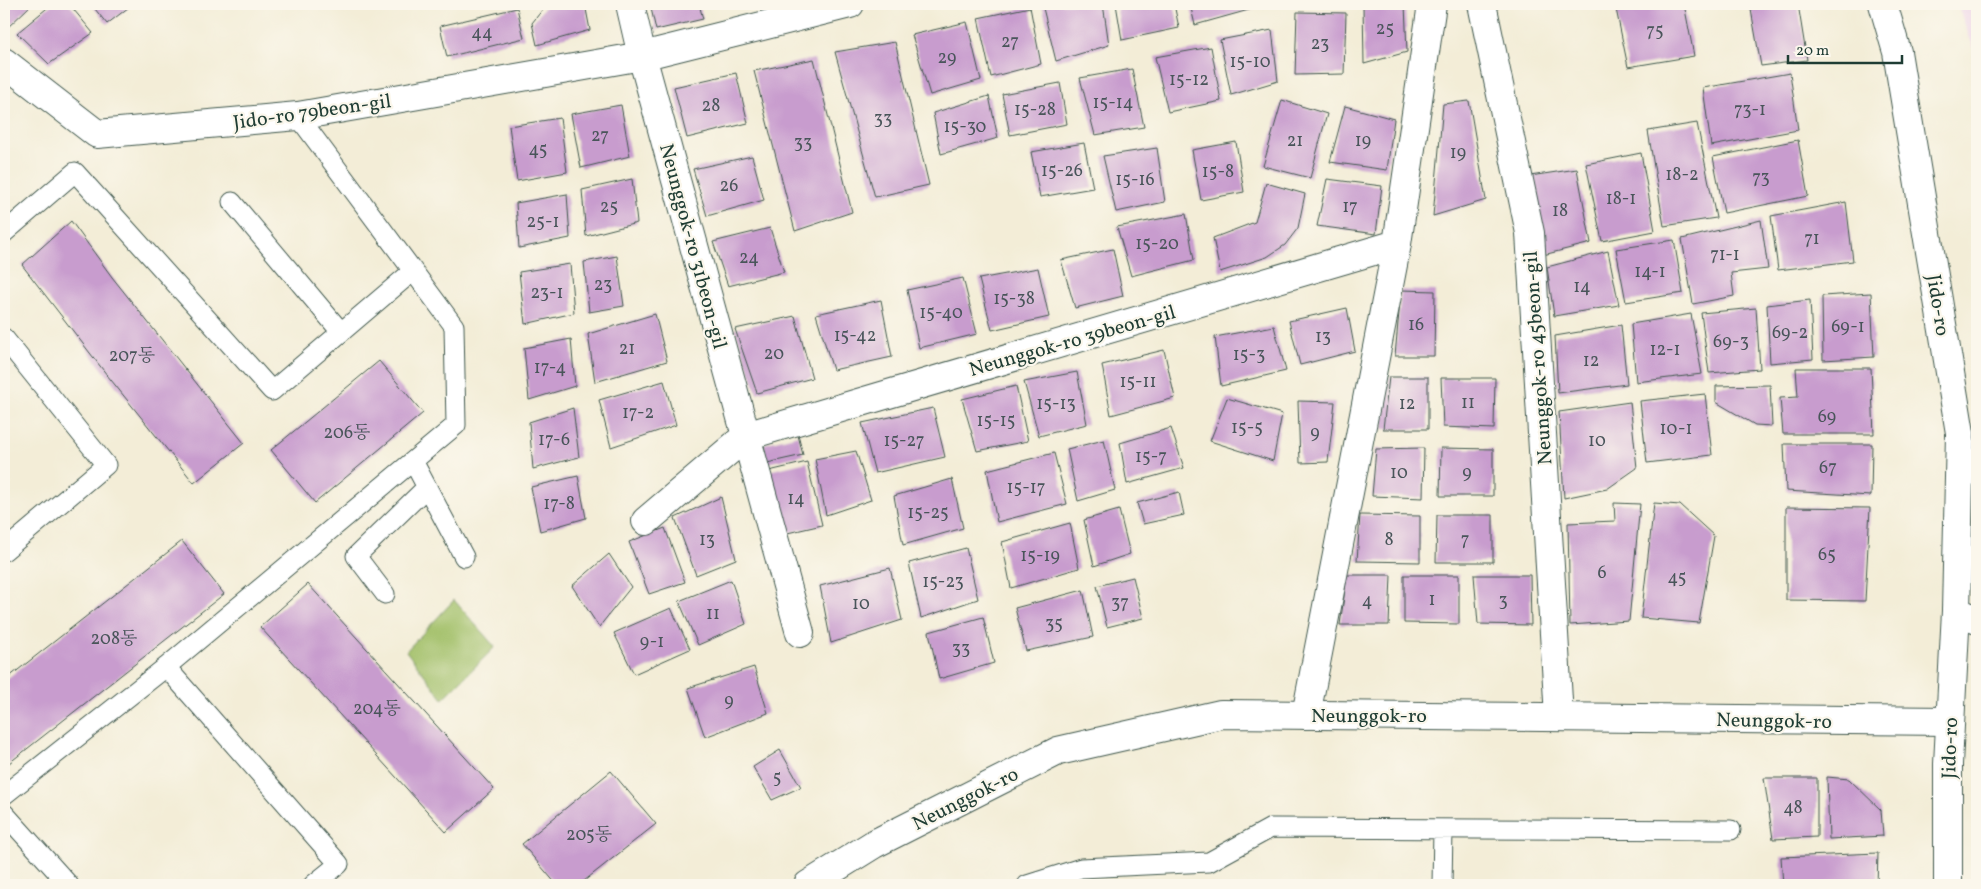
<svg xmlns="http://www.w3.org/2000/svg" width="1981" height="889" font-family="Vollkorn,'Noto Serif KR',serif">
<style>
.built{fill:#edd1e9}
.green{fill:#a1bf67;stroke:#607e4e}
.building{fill:#c89cce}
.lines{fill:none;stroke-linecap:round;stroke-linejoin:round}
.service-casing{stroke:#3f574c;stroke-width:21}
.minor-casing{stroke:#3f574c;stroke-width:30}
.tertiary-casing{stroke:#3f574c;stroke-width:30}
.secondary-casing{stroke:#3f574c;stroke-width:30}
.service{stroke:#fff;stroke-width:19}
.minor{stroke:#fff;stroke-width:28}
.tertiary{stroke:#fff;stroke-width:28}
.secondary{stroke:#fff;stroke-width:28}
.labels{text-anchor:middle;stroke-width:4.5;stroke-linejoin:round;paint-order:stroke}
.number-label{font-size:18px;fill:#49555a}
.street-label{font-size:20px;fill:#1f3d34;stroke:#fbf7ec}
</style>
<rect width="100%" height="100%" fill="#fbf7ec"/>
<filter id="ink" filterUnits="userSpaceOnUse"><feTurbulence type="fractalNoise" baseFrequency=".02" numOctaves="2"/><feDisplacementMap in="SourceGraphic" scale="10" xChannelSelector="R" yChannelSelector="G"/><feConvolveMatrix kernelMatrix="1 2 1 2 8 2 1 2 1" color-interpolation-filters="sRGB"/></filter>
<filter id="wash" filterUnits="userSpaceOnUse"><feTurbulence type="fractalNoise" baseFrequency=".0096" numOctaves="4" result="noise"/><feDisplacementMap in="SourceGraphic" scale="20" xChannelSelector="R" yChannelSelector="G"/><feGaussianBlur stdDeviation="1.12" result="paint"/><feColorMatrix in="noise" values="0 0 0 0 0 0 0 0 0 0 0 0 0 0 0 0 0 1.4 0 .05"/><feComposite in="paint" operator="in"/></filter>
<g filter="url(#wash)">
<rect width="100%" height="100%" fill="#f3edd7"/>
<path class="built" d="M1957,4H1977V57Z"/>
<path class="green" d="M454,600L495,647L443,699L406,651Z"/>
<g id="blocks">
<path class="building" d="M4,4H32L4,31Z
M52,4H69L93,33L49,64L17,33Z
M91,4H133L107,24Z
M547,4H585L590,30L537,45L532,23Z
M650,4H699L703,19L656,30Z
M1042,4H1103L1109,45L1056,61Z
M1116,4H1174L1179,28L1122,40Z
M1190,4H1262L1263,6L1195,25Z
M1363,4H1405L1407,52L1364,64Z
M1615,4H1684L1694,56L1628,67Z
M1750,4H1798L1807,60L1761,66Z
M1030,7L1041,64L991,77L978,18Z
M517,8L524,38L447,57L440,26Z
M1297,12L1346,13L1344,74L1295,75Z
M967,22L981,80L930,95L912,35Z
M1272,30L1278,81L1231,95L1220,40Z
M895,42L929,185L875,197L835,52Z
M1211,47L1221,101L1168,112L1155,57Z
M814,59L852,212L795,231L754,71Z
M1132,69L1144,127L1095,135L1080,78Z
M736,73L748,123L687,138L674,87Z
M1790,73L1798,130L1711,146L1703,88Z
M1060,83L1067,124L1010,135L1002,94Z
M989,96L998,138L941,154L933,113Z
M1282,100L1327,114L1310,178L1263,166Z
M1469,101L1486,200L1433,216L1443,104Z
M621,105L630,156L581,168L571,114Z
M1345,106L1394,119L1387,170L1330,162Z
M560,118L567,172L517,181L509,126Z
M1697,123L1716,218L1664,226L1648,131Z
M1798,140L1808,196L1724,213L1713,157Z
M1236,142L1244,192L1201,200L1192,150Z
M1084,143L1093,188L1040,197L1031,152Z
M1157,148L1165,202L1116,212L1103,156Z
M1641,153L1655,231L1602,241L1586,164Z
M752,156L764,200L707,216L693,169Z
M1577,169L1591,243L1543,255L1530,176Z
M632,179L637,223L586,236L582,190Z
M1327,179L1382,186L1376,234L1317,226Z
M1266,183L1305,194L1298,228L1285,245L1267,257L1220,272L1213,238L1255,222Z
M567,194L570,238L519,248L516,203Z
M1846,202L1853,261L1778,270L1771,216Z
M1186,214L1194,260L1131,276L1117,227Z
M1761,220L1768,269L1731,273L1734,296L1693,304L1682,239Z
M71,221L112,277L244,443L194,483L107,375L22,265Z
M770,228L784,272L728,286L713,242Z
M1674,240L1683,293L1626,302L1616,249Z
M1113,249L1123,296L1075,308L1061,260Z
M1608,251L1619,305L1554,316L1547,267Z
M617,256L624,306L589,312L584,262Z
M570,264L574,313L525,324L519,272Z
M1038,268L1049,317L992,330L979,279Z
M963,278L977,334L919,348L907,290Z
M1401,290L1435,291L1434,356H1395Z
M1871,293L1874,357L1823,360L1822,296Z
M881,300L892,357L833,370L816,314Z
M1810,300L1813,359L1770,363L1767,305Z
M1347,308L1355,351L1300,365L1289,321Z
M1756,308L1760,369L1709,373L1701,313Z
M655,314L667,361L595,382L588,334Z
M1691,314L1702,374L1636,382L1631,324Z
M795,316L812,378L757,393L735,329Z
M1621,325L1627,384L1558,393L1555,336Z
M1274,326L1286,371L1221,386L1215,337Z
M571,339L575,386L529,400L524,348Z
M1164,350L1175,398L1111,415L1102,365Z
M379,361L423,413L315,503L271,450Z
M1796,368H1871L1874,434H1783L1780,398L1798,397Z
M1077,372L1087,424L1039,436L1024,382Z
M1389,377H1428V429H1383Z
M1441,378H1495L1494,429L1443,427Z
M664,381L676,425L611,447L599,400Z
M1770,385L1772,426L1755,425L1716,402V386Z
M1016,386L1028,441L977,451L962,399Z
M1705,394L1712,455L1647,463L1640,401Z
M1227,398L1282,414L1273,461L1210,441Z
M1298,401L1335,402L1328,462L1300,463Z
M1630,402L1637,468L1607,489L1564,498L1559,412Z
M573,408L579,457L533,469L529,422Z
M933,408L945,457L875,473L862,423Z
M1171,428L1184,468L1127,484L1120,443Z
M798,435L803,455L767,463L764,444Z
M1104,440L1115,490L1078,501L1067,449Z
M1784,444H1872L1871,496L1786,491Z
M1424,448L1423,498L1372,496L1376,449Z
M1441,448L1493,449V496H1440Z
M856,451L871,500L826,515L815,459Z
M1054,453L1067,504L997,522L987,470Z
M807,462L822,525L783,534L769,471Z
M578,476L586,518L540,531L531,487Z
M952,479L963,528L903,545L894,496Z
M1179,492L1184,515L1143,524L1137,503Z
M721,497L736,559L696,575L675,518Z
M1614,503L1640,504L1629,621L1570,625L1568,523L1615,521Z
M1654,503L1680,505L1714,536L1699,623L1641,618Z
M1786,507L1870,508L1865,601L1786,600Z
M1119,510L1130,554L1094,566L1084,520Z
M1360,515L1420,516V562L1357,561Z
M1437,515H1493V562H1436Z
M1070,523L1079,568L1011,588L1002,542Z
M665,528L685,582L649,594L629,542Z
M182,541L224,594L4,767V681Z
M966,548L978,599L921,618L909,563Z
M609,554L631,587L599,627L572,586Z
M890,568L902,620L831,643L820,586Z
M1347,575H1391L1389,625H1340Z
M1404,575H1459V624L1404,623Z
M1474,575H1530L1531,625L1478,624Z
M1133,577L1143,618L1107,627L1097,586Z
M731,580L746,624L698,645L679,601Z
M308,584L494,789L446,832L260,627Z
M1083,590L1093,637L1026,651L1015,608Z
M671,608L690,649L634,674L614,633Z
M983,617L994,663L939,679L929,632Z
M754,667L768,713L705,737L688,688Z
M780,750L801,787L772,800L753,767Z
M611,771L656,824L579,885H557L522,844Z
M1827,777L1849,779L1881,810L1883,836L1829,839Z
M1764,778H1817V837L1773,839Z
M1878,853L1877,885H1783L1781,857Z"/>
</g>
</g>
<g filter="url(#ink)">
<use href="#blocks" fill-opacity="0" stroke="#3f574c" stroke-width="1"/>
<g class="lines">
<g class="service-casing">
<path id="service" d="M232,202L341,332
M4,233L75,172L272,391L413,271
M4,338L106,465L4,551
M413,461L464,557
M385,594L356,556L427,487
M166,667L339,864L313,885
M4,795L166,667L456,425L454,326L298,116
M4,813L69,885
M1027,885L1081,868L1209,862L1271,828L1731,830
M1442,885L1443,829"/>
</g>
<g class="minor-casing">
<path id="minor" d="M630,4L642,56L800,633
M1482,4L1530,233L1559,717
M4,62L97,134L298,116L642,56L850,4
M646,521L746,436L1397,244
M1956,611L1977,620
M1306,715L1397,244L1432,4"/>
</g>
<g class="tertiary-casing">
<path id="tertiary" d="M808,885L874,844L1058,751L1221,714L1950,721"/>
</g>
<g class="secondary-casing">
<path id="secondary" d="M1883,4L1897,52L1960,433L1956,611L1948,764V885"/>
</g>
<use href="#service" class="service"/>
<use href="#minor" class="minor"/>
<use href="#tertiary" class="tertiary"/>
<use href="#secondary" class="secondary"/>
</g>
</g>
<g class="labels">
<g class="number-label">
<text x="1385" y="34">25</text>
<text x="1655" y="36">75</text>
<text x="482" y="38">44</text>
<text x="1010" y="47">27</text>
<text x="1320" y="49">23</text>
<text x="947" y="63">29</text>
<text x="1250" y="67">15-10</text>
<text x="1189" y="85">15-12</text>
<text x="1113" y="108">15-14</text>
<text x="711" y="111">28</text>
<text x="1035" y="115">15-28</text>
<text x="1750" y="115">73-1</text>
<text x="883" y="124">33</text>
<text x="965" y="132">15-30</text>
<text x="600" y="141">27</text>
<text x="1295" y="146">21</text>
<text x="1363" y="146">19</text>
<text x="803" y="148">33</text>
<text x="538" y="155">45</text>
<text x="1458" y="158">19</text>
<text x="1062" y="176">15-26</text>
<text x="1218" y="177">15-8</text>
<text x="1682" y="180">18-2</text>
<text x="1761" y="183">73</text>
<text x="1135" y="185">15-16</text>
<text x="729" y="191">26</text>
<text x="1621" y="204">18-1</text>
<text x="609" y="212">25</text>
<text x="1350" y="212">17</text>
<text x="1560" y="216">18</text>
<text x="543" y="227">25-1</text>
<text x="1812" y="244">71</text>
<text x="1157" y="249">15-20</text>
<text x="1725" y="260">71-1</text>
<text x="749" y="263">24</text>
<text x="1650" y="277">14-1</text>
<text x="603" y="290">23</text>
<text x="1582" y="292">14</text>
<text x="547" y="298">23-1</text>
<text x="1014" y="304">15-38</text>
<text x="941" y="318">15-40</text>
<text x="1416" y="330">16</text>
<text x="1848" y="332">69-1</text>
<text x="1790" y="338">69-2</text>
<text x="855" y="341">15-42</text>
<text x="1323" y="342">13</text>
<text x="1731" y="347">69-3</text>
<text x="627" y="354">21</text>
<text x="1665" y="355">12-1</text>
<text x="774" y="359">20</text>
<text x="1249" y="360">15-3</text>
<text x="132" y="361">207동</text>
<text x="1591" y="366">12</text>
<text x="550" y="373">17-4</text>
<text x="1138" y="387">15-11</text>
<text x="1468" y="408">11</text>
<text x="1056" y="409">15-13</text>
<text x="1407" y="409">12</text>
<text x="638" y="418">17-2</text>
<text x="1827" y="422">69</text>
<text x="996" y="426">15-15</text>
<text x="1247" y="433">15-5</text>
<text x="1676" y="434">10-1</text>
<text x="347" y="438">206동</text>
<text x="1315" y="438">9</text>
<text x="554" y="445">17-6</text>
<text x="904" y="446">15-27</text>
<text x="1597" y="446">10</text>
<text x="1151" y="462">15-7</text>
<text x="1828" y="473">67</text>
<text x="1399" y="478">10</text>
<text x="1467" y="478">9</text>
<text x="1026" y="493">15-17</text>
<text x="796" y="504">14</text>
<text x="559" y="509">17-8</text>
<text x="928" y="518">15-25</text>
<text x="707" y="545">13</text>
<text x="1389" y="545">8</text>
<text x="1465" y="545">7</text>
<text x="1827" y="560">65</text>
<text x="1040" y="561">15-19</text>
<text x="1602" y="578">6</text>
<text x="1677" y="583">45</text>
<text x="943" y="587">15-23</text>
<text x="1432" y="605">1</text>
<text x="1367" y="606">4</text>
<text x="1503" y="606">3</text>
<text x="1120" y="608">37</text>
<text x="861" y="609">10</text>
<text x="713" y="619">11</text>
<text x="1054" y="629">35</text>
<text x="114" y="644">208동</text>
<text x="652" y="647">9-1</text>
<text x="961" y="654">33</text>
<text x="729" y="706">9</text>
<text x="377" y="714">204동</text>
<text x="777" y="783">5</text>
<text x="1793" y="813">48</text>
<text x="589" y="840">205동</text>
</g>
<g class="street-label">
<text transform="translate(312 111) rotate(-8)" y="7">Jido-ro 79beon-gil</text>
<text transform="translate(694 246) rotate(75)" y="7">Neunggok-ro 31beon-gil</text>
<text transform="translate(1939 305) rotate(81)" y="7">Jido-ro</text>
<text transform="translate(1072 340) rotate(-16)" y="7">Neunggok-ro 39beon-gil</text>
<text transform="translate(1537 358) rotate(-94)" y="7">Neunggok-ro 45beon-gil</text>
<text x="1369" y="722">Neunggok-ro</text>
<text transform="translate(1774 720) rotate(1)" y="7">Neunggok-ro</text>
<text transform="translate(1949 748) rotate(-88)" y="7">Jido-ro</text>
<text transform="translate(965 798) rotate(-27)" y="7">Neunggok-ro</text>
</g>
</g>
<rect width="1981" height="889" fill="none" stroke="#fbf7ec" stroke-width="20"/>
<path d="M1788 55v8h114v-8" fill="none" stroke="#1f3d34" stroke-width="2.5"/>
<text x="1796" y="55" font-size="15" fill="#1f3d34" stroke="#fbf7ec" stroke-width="4" paint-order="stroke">20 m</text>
</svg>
